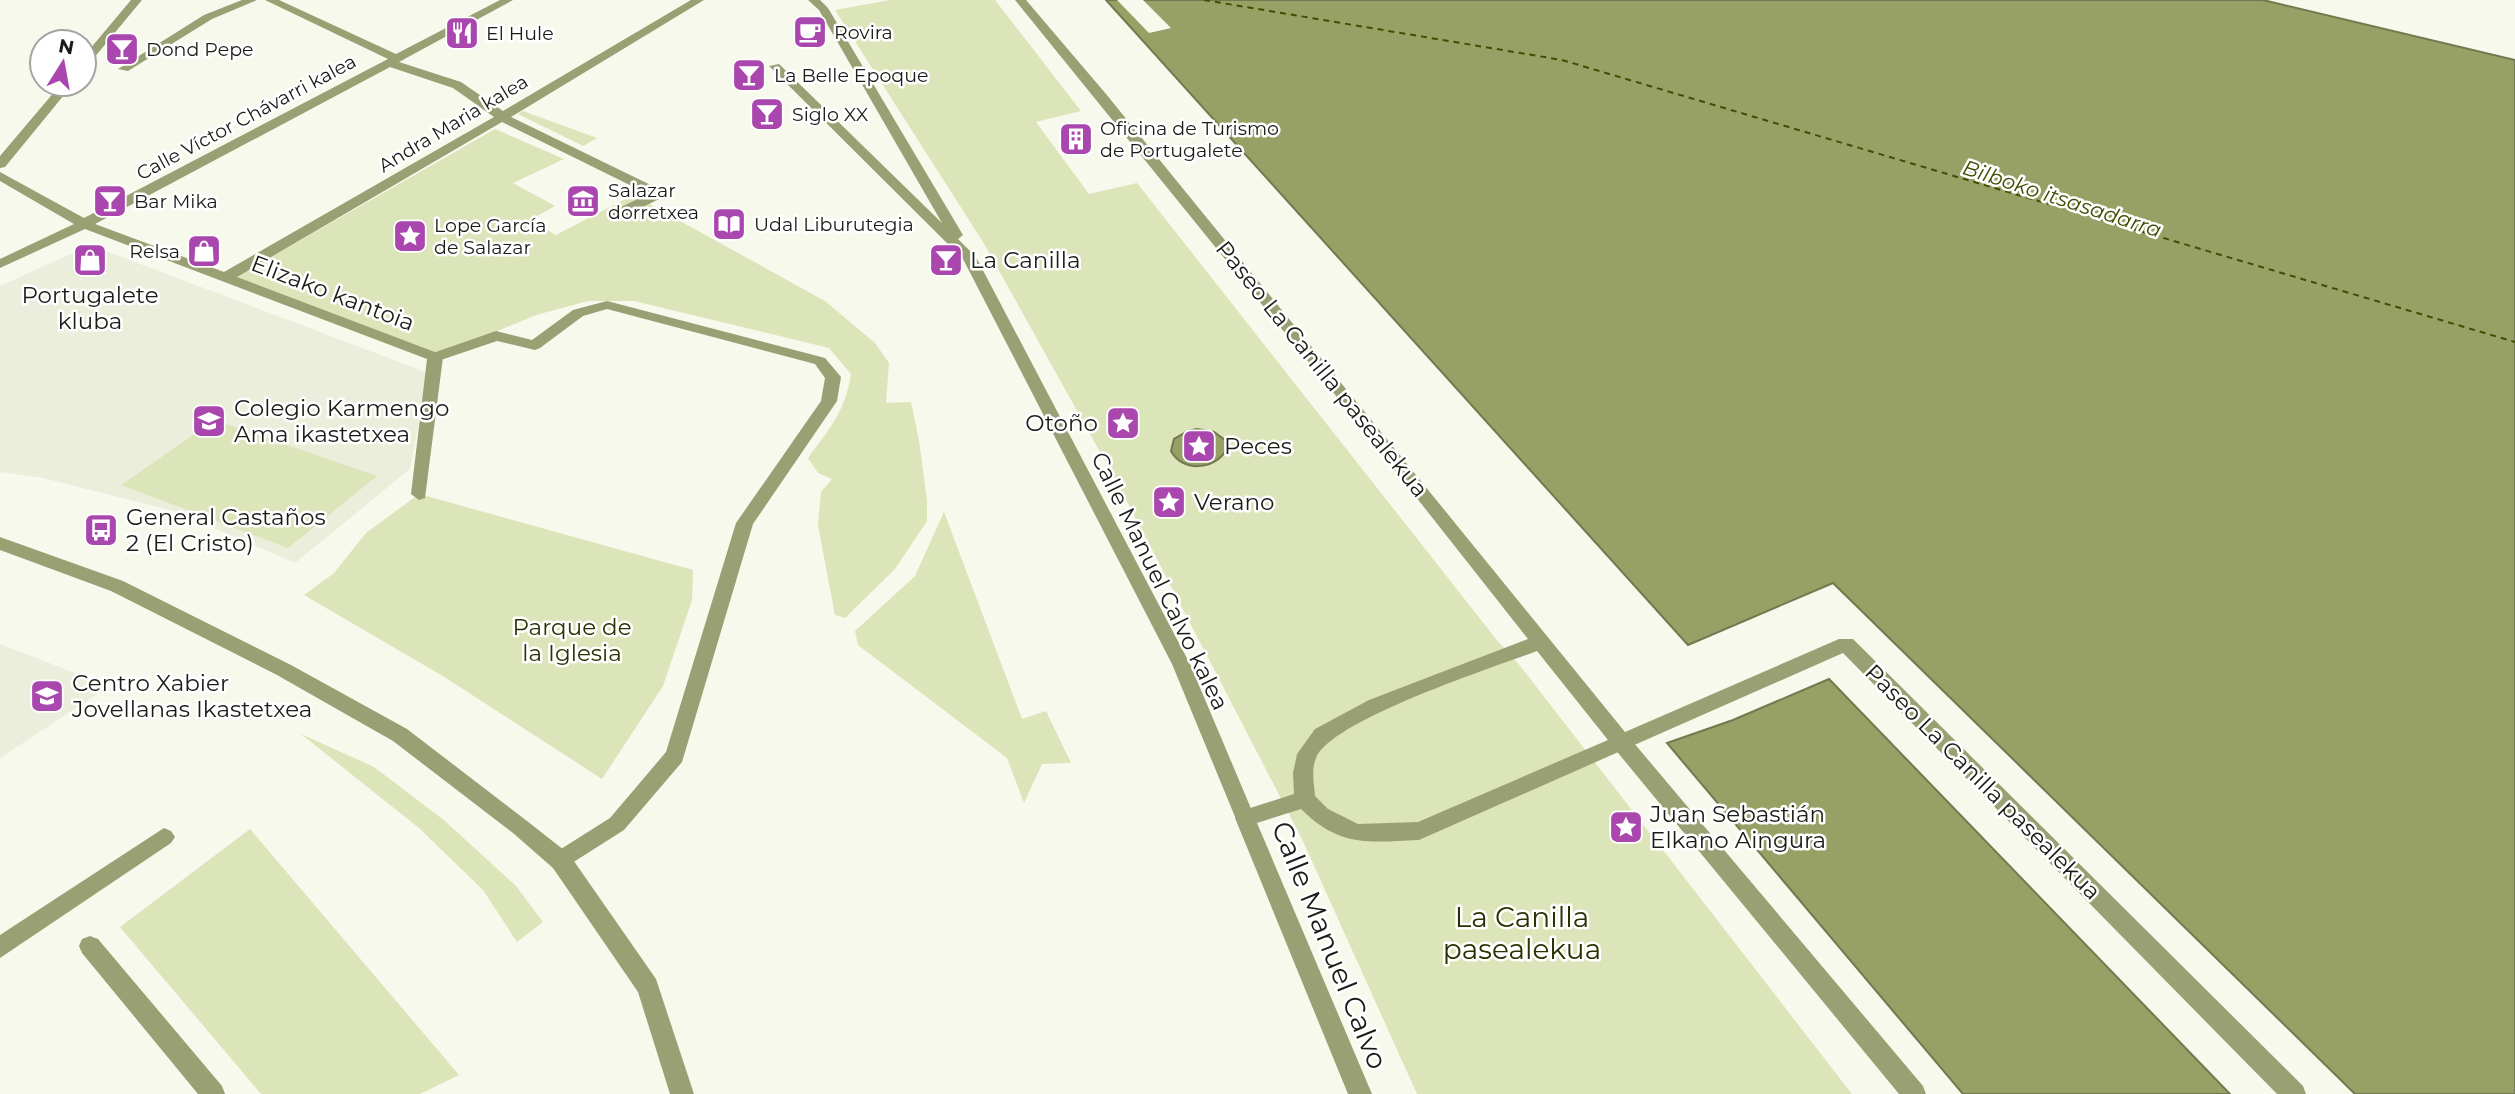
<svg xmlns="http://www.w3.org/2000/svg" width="2515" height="1094" font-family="Montserrat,sans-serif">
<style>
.built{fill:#eaeedb}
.green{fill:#dce4b9}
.water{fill:#97a165;stroke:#72794e;stroke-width:2}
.pier{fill:#f7f9ed}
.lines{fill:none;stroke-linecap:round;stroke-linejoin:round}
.ferry{stroke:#454c01;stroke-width:2;stroke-dasharray:6 5;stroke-linecap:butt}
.service{fill:#99a073;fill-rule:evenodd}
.pedestrian{fill:#99a073;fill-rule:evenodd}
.minor{fill:#99a073;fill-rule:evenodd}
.tertiary{fill:#99a073;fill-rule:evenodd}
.labels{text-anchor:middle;stroke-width:5;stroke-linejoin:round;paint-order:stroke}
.far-poi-label{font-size:19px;fill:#1b1c18;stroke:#fff;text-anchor:start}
.far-street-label{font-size:19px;fill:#1b1c18;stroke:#fff}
.far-water-label{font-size:21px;font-style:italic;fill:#454c01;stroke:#fff}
.poi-label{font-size:23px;fill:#1b1c18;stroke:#fff;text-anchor:start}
.street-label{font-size:23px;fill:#1b1c18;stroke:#fff}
.park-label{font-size:23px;fill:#2c3100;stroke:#fff}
.near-park-label{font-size:28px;fill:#2c3100;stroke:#fff}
.near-street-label{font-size:28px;fill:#1b1c18;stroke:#fff}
</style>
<rect width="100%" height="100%" fill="#f7f9ed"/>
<path class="built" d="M90,245L428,373L410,469L295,563L174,511L43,478L0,472V286Z
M0,644L101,683L108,687L0,758Z"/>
<path class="green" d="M890,0H995L1081,111L1036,122L1089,194L1137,183L1496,639L1521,667L1852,1094H1417L1302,839L1120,488L983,242L835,10Z
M523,111L597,138L583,146L518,114Z
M495,129L564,159L513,183L555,206L530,220L556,235L633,195L825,301L875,343L889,363L886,403L911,402L919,440L927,501V521L895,569L845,618L835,615L818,525L821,492L832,479L818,473L808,458C830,428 845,412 851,374L829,348L634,301H588L536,315L435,357L233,279Z
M215,420L377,476L288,548L121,485Z
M419,494L693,570L692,600L663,686L602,779L446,678L304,595L334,573L366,533Z
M944,512L1022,719L1046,711L1071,763L1042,764L1024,803L1007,758L858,645L855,631L915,576Z
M301,734L374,767L445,821L516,886L543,922L517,942L483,890L419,828Z
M250,829L459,1075L420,1094H261L120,927Z"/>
<path class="water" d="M1106,0H2263L2515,60V1094H2355L1833,583L1688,645Z
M1197,429L1214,432L1225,440V452C1213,470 1182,472 1171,451L1174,439L1188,431Z
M1829,679L2230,1094H1963L1667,743L1733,720Z"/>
<path class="pier" d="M1117,0H1143L1171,28L1149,33Z"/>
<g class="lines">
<path class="ferry" d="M1204,0L1562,60L2515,342"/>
<path class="service" d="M607,301L825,358L841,377L837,401L753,524L682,762L624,830L561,870L553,868L550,861L553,854L610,818L666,752L736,523L821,401L825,378L815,364L607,309L583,316L540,348L535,350L497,341L435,362L427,357L430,354L496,331L532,340L573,310Z"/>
<path class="pedestrian" d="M131,0H142L88,65L84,66V56Z
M242,0H257L212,19L128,71L118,69L204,15Z
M265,0H279L396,54L500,0H513L399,62L461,82L503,111L691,0H704L511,117L663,191V197L619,219H609V213L648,194L502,122L237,277L440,354L443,357L425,498L419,500L411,494L427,359L85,229L0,268V259L74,224L0,181V172L84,218L388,59ZM390,67L453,88L494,117L224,272L95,224Z
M808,0H820L828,8L963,235L958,239L976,257L1190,664L1255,818L1252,824L1245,827L1238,824L1172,664L963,259L769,66L779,64L942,223L819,10Z
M61,84H73L5,167L0,168V156Z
M1621,734L1628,736L1923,1086L1926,1094H1899L1614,748L1611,742L1614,736Z
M90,936L98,939L222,1086L225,1094H198L82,953L79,946L82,939Z"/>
<path class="minor" d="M1015,0H1026L1106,94L1625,732L1839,639H1853L2303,1086L2306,1094H2277L1843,653L1419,840C1369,842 1340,848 1301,809L1257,823L1372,1094H1348L1235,818L1238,812L1294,794L1293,773L1297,754L1315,729L1369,700L1528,639L1341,402ZM1537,651L1608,740L1418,822L1358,824L1328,809L1315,796C1314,783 1311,770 1316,758C1331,720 1495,667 1537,651Z
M164,828L171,831L175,837L171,843L0,958V935Z"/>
<path class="tertiary" d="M0,537L123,581L291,665L407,729L527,821L569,854L656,979L694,1094H670L638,992L553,868L513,833L393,741L277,675L111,591L0,550Z"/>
</g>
<defs>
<g id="cafe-square" transform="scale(1.75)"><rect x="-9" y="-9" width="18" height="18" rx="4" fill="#a947ae" stroke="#fff"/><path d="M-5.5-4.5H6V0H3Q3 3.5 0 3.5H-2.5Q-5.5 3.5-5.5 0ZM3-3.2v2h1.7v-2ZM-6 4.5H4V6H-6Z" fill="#fff"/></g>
<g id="restaurant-square" transform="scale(1.75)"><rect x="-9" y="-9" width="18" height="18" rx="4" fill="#a947ae" stroke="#fff"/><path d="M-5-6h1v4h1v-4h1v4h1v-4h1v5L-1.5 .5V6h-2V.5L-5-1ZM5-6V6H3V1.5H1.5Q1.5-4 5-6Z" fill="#fff"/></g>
<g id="bar-square" transform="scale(1.75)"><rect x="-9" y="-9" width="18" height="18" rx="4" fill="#a947ae" stroke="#fff"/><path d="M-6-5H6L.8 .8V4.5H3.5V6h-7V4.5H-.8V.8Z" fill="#fff"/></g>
<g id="building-square" transform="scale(1.75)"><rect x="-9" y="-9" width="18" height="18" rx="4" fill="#a947ae" stroke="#fff"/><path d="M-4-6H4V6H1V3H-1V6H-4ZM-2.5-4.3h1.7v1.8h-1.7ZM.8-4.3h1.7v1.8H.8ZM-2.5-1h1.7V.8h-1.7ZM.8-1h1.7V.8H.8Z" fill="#fff"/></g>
<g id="museum-square" transform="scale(1.75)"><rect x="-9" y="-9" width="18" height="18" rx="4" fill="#a947ae" stroke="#fff"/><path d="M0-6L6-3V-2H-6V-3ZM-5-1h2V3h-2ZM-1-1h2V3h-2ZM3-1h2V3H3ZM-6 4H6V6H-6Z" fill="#fff"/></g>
<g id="library-square" transform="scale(1.75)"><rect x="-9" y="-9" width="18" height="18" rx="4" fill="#a947ae" stroke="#fff"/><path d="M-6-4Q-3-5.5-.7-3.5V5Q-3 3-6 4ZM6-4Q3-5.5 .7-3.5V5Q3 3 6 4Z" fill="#fff"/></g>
<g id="sight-square" transform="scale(1.75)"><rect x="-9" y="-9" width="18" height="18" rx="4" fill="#a947ae" stroke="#fff"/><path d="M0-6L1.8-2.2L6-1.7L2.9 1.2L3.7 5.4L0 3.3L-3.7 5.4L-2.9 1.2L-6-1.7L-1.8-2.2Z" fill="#fff"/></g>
<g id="shop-square" transform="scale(1.75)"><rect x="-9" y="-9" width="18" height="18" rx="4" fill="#a947ae" stroke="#fff"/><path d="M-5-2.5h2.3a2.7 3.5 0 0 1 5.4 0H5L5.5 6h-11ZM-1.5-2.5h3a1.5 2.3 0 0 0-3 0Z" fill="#fff"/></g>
<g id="school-square" transform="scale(1.75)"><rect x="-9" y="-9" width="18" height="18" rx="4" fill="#a947ae" stroke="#fff"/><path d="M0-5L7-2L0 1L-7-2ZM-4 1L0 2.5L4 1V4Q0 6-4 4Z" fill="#fff"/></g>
<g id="bus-square" transform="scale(1.75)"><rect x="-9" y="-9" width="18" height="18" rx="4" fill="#a947ae" stroke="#fff"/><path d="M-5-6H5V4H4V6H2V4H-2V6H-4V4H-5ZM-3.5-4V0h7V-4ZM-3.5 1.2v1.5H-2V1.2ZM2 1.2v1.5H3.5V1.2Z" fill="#fff"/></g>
<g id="university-square" transform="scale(1.75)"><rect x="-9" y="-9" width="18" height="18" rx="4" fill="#a947ae" stroke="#fff"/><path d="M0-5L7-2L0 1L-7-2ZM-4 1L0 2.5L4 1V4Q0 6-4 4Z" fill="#fff"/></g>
</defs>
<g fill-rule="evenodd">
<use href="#cafe-square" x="810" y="32"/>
<use href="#restaurant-square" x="462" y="33"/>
<use href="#bar-square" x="122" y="49"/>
<use href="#bar-square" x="749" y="75"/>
<use href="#bar-square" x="767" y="114"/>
<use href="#building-square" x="1076" y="139"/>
<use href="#bar-square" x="110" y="201"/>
<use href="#museum-square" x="583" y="201"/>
<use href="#library-square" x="729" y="224"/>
<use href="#sight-square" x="410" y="236"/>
<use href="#shop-square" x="204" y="251"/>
<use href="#shop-square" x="90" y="260"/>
<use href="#bar-square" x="946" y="260"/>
<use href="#school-square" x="209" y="421"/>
<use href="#sight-square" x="1123" y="423"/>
<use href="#sight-square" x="1199" y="446"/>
<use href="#sight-square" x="1169" y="502"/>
<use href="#bus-square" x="101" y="530"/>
<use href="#university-square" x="47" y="696"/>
<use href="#sight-square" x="1626" y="827"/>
</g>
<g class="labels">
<g class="far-poi-label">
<text x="834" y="39">Rovira</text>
<text x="486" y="40">El Hule</text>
<text x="146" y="56">Dond Pepe</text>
<text x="774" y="82">La Belle Epoque</text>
<text x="792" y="121">Siglo XX</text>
<text x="1100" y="135">Oficina de Turismo<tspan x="1100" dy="22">de Portugalete</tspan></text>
<text x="608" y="197">Salazar<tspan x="608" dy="22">dorretxea</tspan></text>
<text x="134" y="208">Bar Mika</text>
<text x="754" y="231">Udal Liburutegia</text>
<text x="434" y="232">Lope García<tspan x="434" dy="22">de Salazar</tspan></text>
<text x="180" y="258" text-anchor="end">Relsa</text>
</g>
<g class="far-street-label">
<text transform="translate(246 117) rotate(-28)" y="7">Calle Víctor Chávarri kalea</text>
<text transform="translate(453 123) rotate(-31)" y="7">Andra Maria kalea</text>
</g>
<g class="far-water-label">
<text transform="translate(2062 199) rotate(18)" y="7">Bilboko itsasadarra</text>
</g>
<g class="poi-label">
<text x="970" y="268">La Canilla</text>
<text x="90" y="303" text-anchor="middle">Portugalete<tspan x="90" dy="26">kluba</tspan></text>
<text x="234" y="416">Colegio Karmengo<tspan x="234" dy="26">Ama ikastetxea</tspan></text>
<text x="1098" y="431" text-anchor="end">Otoño</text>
<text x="1224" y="454">Peces</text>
<text x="1194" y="510">Verano</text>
<text x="126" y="525">General Castaños<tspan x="126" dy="26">2 (El Cristo)</tspan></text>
<text x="72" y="691">Centro Xabier<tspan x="72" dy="26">Jovellanas Ikastetxea</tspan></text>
<text x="1650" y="822">Juan Sebastián<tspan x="1650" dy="26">Elkano Aingura</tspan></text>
</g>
<g class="street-label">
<text transform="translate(333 293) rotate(21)" y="8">Elizako kantoia</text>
<text transform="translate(1322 369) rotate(51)" y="8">Paseo La Canilla pasealekua</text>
<text transform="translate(1160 581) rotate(64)" y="8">Calle Manuel Calvo kalea</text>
<text transform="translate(1983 782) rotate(45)" y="8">Paseo La Canilla pasealekua</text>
</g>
<g class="park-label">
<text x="572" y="635">Parque de<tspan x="572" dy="26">la Iglesia</tspan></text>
</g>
<g class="near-park-label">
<text x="1522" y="927">La Canilla<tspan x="1522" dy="32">pasealekua</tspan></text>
</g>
<g class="near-street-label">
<text transform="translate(1330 945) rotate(68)" y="10">Calle Manuel Calvo</text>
</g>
</g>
<g transform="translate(63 63) rotate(11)"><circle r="33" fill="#ffffff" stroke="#a4a4a3" stroke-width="2"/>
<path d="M0-5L12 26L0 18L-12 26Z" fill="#a947ae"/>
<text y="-10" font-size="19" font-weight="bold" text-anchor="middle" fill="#1b1c18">N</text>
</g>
</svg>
